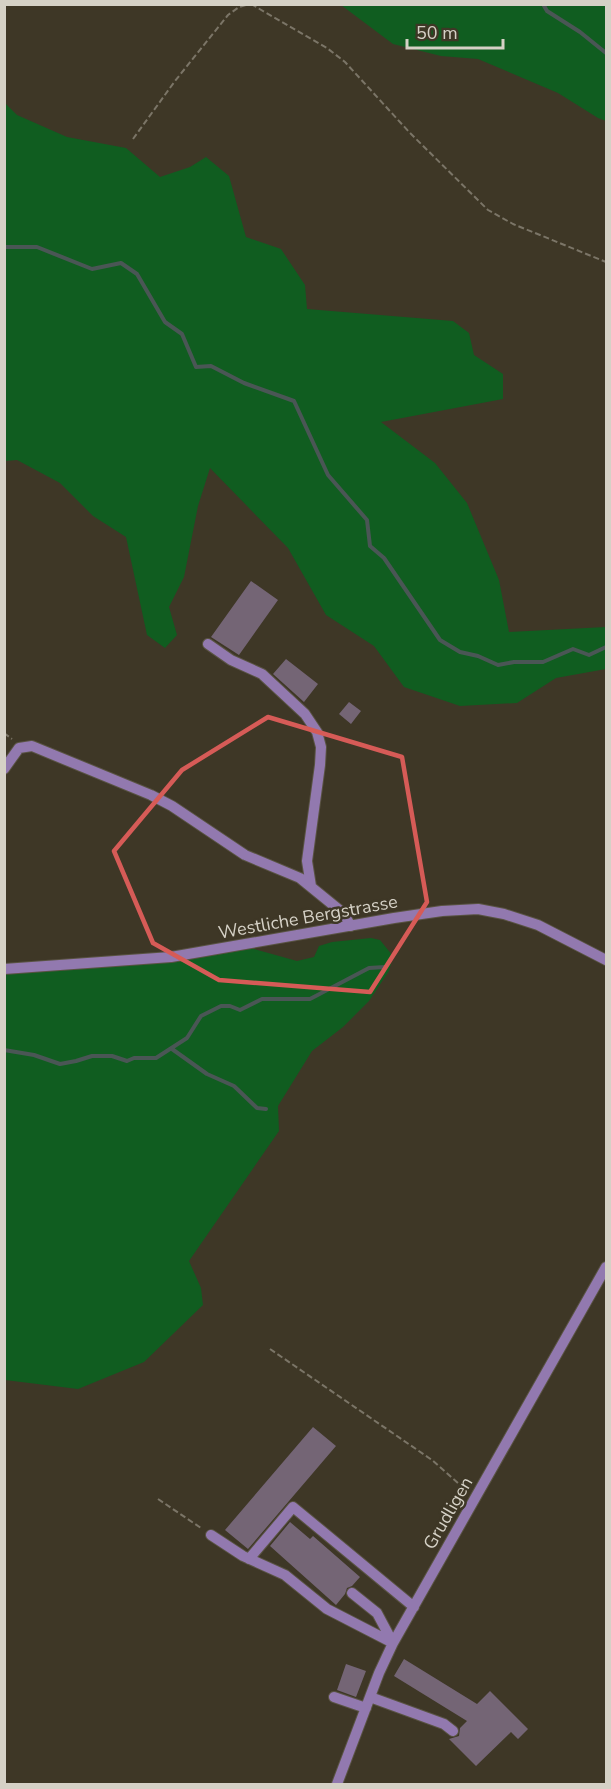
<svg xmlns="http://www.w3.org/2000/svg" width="611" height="1789" font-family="'Nunito Sans',sans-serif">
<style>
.green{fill:#105d20}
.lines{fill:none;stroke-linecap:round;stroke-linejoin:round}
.stream{stroke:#4a5655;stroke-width:4}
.building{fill:#746575}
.minor-casing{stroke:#595343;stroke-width:12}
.path{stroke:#7b7567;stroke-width:2;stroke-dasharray:6 3;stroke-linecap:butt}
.minor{stroke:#9279af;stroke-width:10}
.marked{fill:none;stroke:#d65b57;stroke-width:4.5;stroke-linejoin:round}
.labels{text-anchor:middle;stroke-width:5;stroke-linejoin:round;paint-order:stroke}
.street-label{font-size:18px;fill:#d5d1c6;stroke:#3e3726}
</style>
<rect width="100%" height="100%" fill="#3e3726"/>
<path class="green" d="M341,5H606V121L598,118L558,93L478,59L441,56L393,44Z
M5,103L17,115L67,137L126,148L160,177L190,167L206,157L229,176L246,237L281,249L305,285L307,309L453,321L469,333L474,355L503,374V399L381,422L435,463L467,503L499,580L509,632L606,627V669L556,678L517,703L460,706L404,687L374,646L326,615L288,548L210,468L198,506L184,577L169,607L177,635L165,648L147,635L126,537L93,516L60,483L17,460L5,461Z
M371,938L380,940L393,956L389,971L369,1001L343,1027L312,1051L278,1106L279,1131L189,1261L201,1288L203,1305L144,1362L78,1389L5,1380V973L121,966L165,961L247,947L297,961L314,957L319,946L332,942Z"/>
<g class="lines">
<path class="stream" d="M543,4L547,11L580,32L606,53
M4,247H37L92,269L121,263L137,274L165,322L182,334L196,367L211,366L244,383L294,401L328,475L367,520L370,546L384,558L440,640L460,652L478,656L498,665L514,662H543L573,649L589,655L606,647
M172,1049L207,1074L234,1086L257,1108L266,1109
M4,1050L34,1055L60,1064L76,1061L92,1056H112L127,1061L134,1058H156L187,1038L201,1016L221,1006H230L240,1010L262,999H310L369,968L385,967"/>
</g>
<path class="building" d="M251,581L278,600L239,655L211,637Z
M286,659L318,684L304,702L273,674Z
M349,702L361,711L351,724L339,714Z
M313,1427L336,1446L248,1549L225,1530Z
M290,1522L310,1539L313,1536L360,1577L352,1586L347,1588L345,1594L336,1605L270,1546Z
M404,1659L477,1704L490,1691L528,1729L518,1739L511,1732L476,1766L449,1739L459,1736L460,1728L467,1721L394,1676Z
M346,1664L366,1671L356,1697L337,1690Z"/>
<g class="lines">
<g class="minor-casing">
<path id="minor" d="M208,644L231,660L262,674L305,714L317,732L321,747L320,765L307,861L311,886
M4,769L19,748L32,746L151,795L172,806L245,855L300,878L343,913L351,926
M4,969L171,957L394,918L442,911L478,909L504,914L538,925L606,960
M211,1535L243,1556L285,1575L327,1609L393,1643
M249,1559L293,1507L414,1607
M352,1593L377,1613L393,1643
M334,1697L366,1708
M370,1697L444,1724L453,1731
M337,1784L379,1673L393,1643L606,1267"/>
</g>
<path class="path" d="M251,4L327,48L345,62L410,133L488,210L513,224L606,262
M133,139L175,81L228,15L239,7L250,4
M4,733L12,739
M270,1349L432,1460L467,1491
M158,1499L201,1528"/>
<use href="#minor" class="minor"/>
</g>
<path class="marked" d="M268,717L402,757L427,902L370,992L219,980L153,943L114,851L182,770Z"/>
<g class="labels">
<g class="street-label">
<text transform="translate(308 917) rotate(-10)" y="6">Westliche Bergstrasse</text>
<text transform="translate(448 1513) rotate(-60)" y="6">Grudligen</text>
</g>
</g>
<rect width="611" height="1789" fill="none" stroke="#d5d1c6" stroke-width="12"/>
<path d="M407 39v9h96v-9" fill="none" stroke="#d5d1c6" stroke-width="3"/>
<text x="416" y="39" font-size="18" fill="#d5d1c6" stroke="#3e3726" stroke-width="4.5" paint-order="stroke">50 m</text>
</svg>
